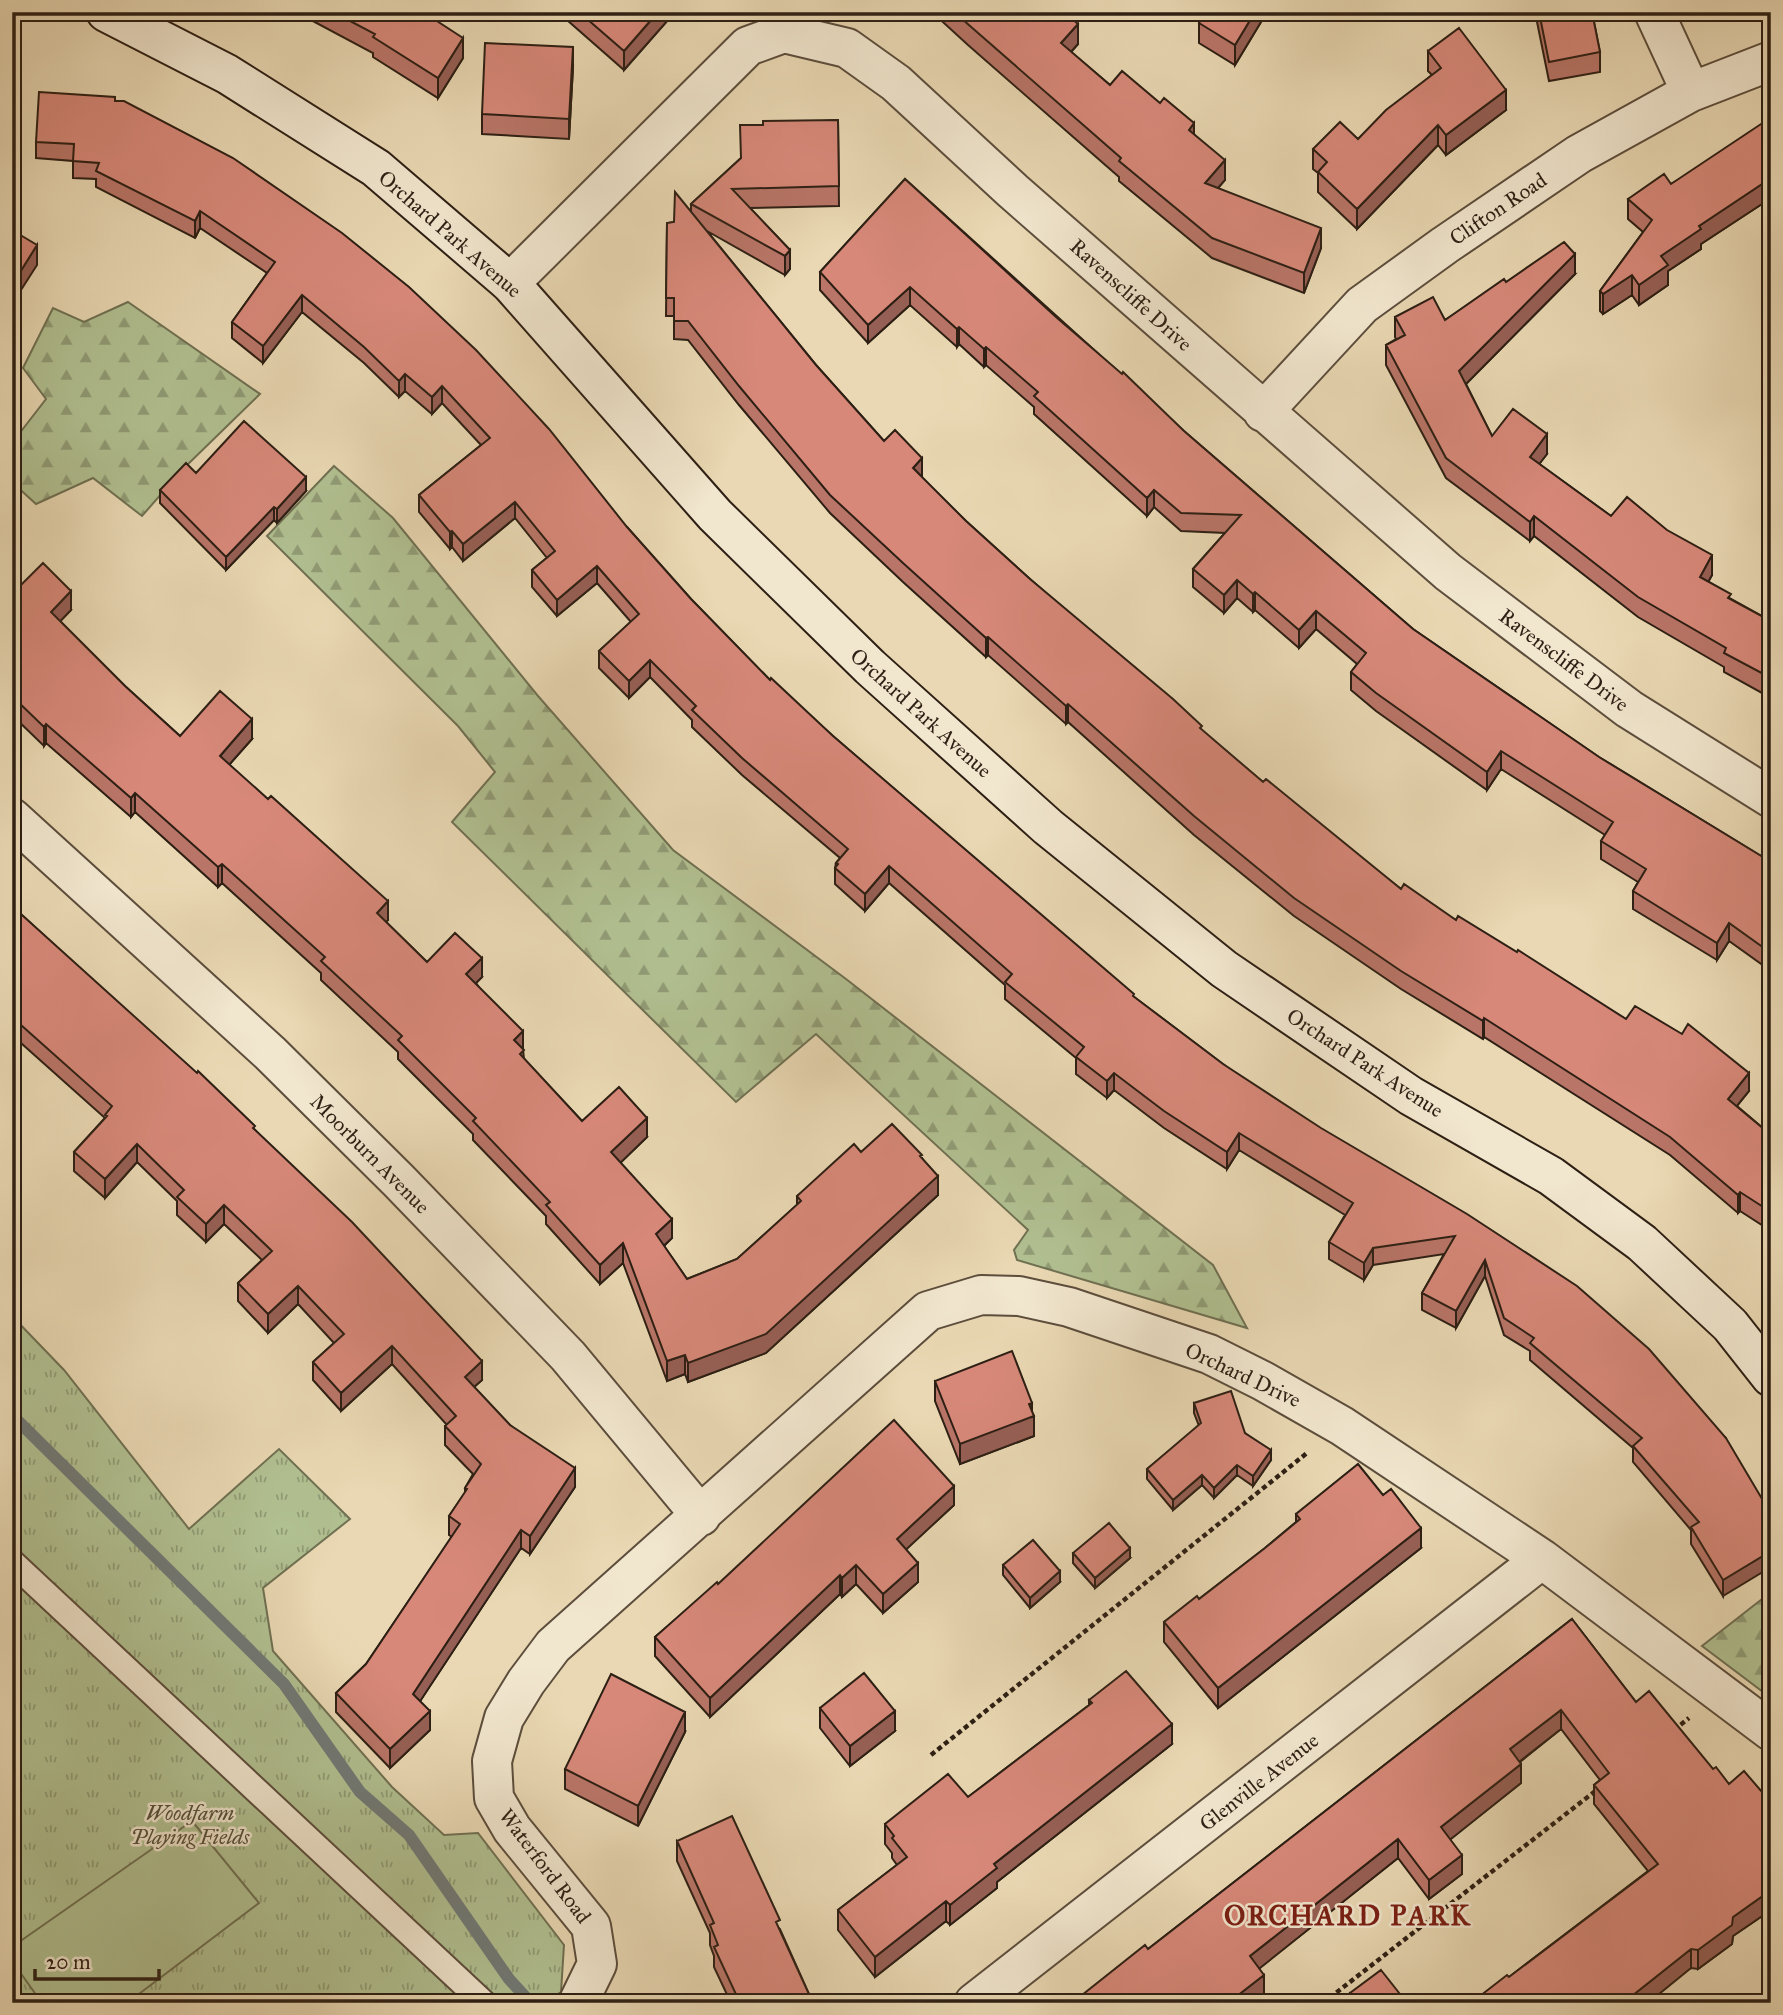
<svg xmlns="http://www.w3.org/2000/svg" width="1783" height="2015" font-family="'IM FELL Great Primer',serif">
<style>
.forest{fill:url(#forest-firs);stroke:#6f7052;stroke-width:2}
.park{fill:url(#park-tufts);stroke:#6f7052;stroke-width:2}
.garden{fill:#b1c091;stroke:#6f7052;stroke-width:2}
.lines{fill:none;stroke-linecap:round;stroke-linejoin:round}
.stream{stroke:#717a77;stroke-width:12}
.lane-casing{stroke:#5c4d3c;stroke-width:28}
.street-casing{stroke:#5c4d3c;stroke-width:42}
.secondary-casing{stroke:#2d1f14;stroke-width:42}
.path{stroke:#2d1f14;stroke-width:4.5;stroke-dasharray:5 3.5;stroke-linecap:butt}
.lane{stroke:#f1e6ce;stroke-width:24}
.street{stroke:#f1e6ce;stroke-width:38}
.secondary{stroke:#f1e6ce;stroke-width:38}
.wall{fill:#b97568;stroke:#2d1f14;stroke-width:2}
.shaded-wall{fill:#965f55;stroke:#2d1f14;stroke-width:2}
.building{fill:#d78879;stroke:#2d1f14;stroke-width:2}
.labels{text-anchor:middle;stroke-width:5;stroke-linejoin:round;paint-order:stroke}
.street-label{font-size:21px;fill:#2d1f14;stroke:#f1e6ce}
.park-label{font-size:21px;font-style:italic;fill:#554f3a;stroke:#f1e6ce}
.district-label{font-size:28px;font-weight:bold;letter-spacing:2px;fill:#7a1f14;stroke:#f1e6ce}
</style>
<defs>
<pattern id="forest-firs" width="22" height="20" patternUnits="userSpaceOnUse" patternTransform="scale(1.75)"><rect width="22" height="20" fill="#b1c091"/><path d="M5 1l3.5 6h-7zM16 11l3.5 6h-7z" fill="#909b75"/></pattern>
<pattern id="park-tufts" width="24" height="20" patternUnits="userSpaceOnUse" patternTransform="scale(1.75)"><rect width="24" height="20" fill="#b1c091"/><path d="M3 7l-1-3M5 7V3M7 7l1-3M15 17l-1-3M17 17v-4M19 17l1-3" fill="none" stroke="#909b75"/></pattern>
</defs>
<rect width="100%" height="100%" fill="#e9d8b3"/>
<filter id="stains"><feTurbulence type="fractalNoise" baseFrequency=".00286" numOctaves="4"/><feColorMatrix values="0 0 0 0 .2 0 0 0 0 .09 0 0 0 0 .02 0 0 0 .5 -.17"/></filter>
<radialGradient id="worn" r=".72"><stop offset=".6" stop-color="#630" stop-opacity="0"/><stop offset="1" stop-color="#630" stop-opacity=".3"/></radialGradient>
<path class="forest" d="M128,302L260,394L183,469L142,516L93,478L36,504L12,482V443L46,399L23,368L53,308L84,322Z
M334,466L393,518L538,696L673,850L846,979L1213,1265L1247,1328L1017,1260L1014,1250L1028,1230L816,1034L736,1102L452,822L495,772L458,726L267,536Z
M1771,1592V1698L1702,1646Z"/>
<path class="park" d="M12,1316L64,1370L189,1529L279,1449L350,1519L263,1588L273,1651L392,1787L444,1835L478,1833L564,1945L561,1992L543,2003H12Z"/>
<path class="garden" d="M192,1821L259,1903L127,2003H42L12,1961V1947Z"/>
<g class="lines">
<path class="stream" d="M12,1415L284,1684L360,1792L409,1835L509,1979L531,2003"/>
<g class="lane-casing">
<path id="lane" d="M12,1562L484,2003"/>
</g>
<g class="street-casing">
<path id="street" d="M1654,12L1691,92
M510,283L748,46L784,33L847,48L896,83L1013,191L1448,572L1629,709L1771,798
M1263,412L1362,305L1445,245L1579,154L1691,92L1771,61
M12,818L270,1053L399,1181L568,1356L701,1516
M578,2003L597,1964L591,1926L512,1829L494,1798L492,1761L504,1718L526,1682L553,1646L928,1311L981,1295L1019,1296L1069,1307L1209,1354L1263,1381L1342,1426L1542,1559L1771,1731
M974,2003L1542,1559"/>
</g>
<g class="secondary-casing">
<path id="secondary" d="M106,12L227,74L376,168L510,283L715,515L870,667L1048,827L1224,969L1411,1096L1551,1176L1642,1243L1730,1325L1771,1377"/>
</g>
<path class="path" d="M1674,1730L1689,1718
M931,1755L1307,1453
M1323,2003L1598,1789"/>
<use href="#lane" class="lane"/>
<use href="#street" class="street"/>
<use href="#secondary" class="secondary"/>
</g>
<path class="wall" d="M296,12H423L463,58L438,98L373,57V53Z
M567,12H675L624,70L567,20Z
M932,12H1065L1078,44L1071,52L1110,85L1194,134L1225,180L1218,188L1321,248L1304,293L1212,258L1119,181V177L968,45Z
M1267,12L1235,65L1199,43V23Z
M1535,12H1592L1600,52V72L1549,81Z
M1428,51L1506,110L1446,155L1438,145L1357,229L1318,192V173L1313,169V149L1358,139L1432,75L1428,71Z
M573,67L569,139L482,134V114Z
M115,101L627,527L691,599L770,680L833,736L1134,997L1223,1064L1726,1438L1723,1596L1691,1544V1530L1633,1462V1448L1530,1360V1351L1504,1335L1485,1276L1456,1328L1422,1310V1293L1444,1254L1373,1265L1364,1280L1329,1259V1242L1345,1215L1239,1150L1227,1169L1164,1128L1114,1090L1107,1098L1076,1074V1058L1005,999V985L889,883L865,911L835,884V868L836,863L840,858L742,775L692,727V720L650,677L629,698L599,668V651L631,622L597,583L557,616L532,587V570L547,558L515,518L463,561L452,547L450,549L419,512V495L481,445L442,403L432,414L405,391L399,397L364,363L302,312L263,363L232,338V322L267,273L200,228L195,238L96,187V179L73,178V161L36,158V142Z
M838,120L839,206L750,208L790,250V269L785,275L707,231L816,365L884,441L966,521L1030,579L1202,731L1263,782L1401,889L1456,920L1749,1091L1737,1106L1771,1135V1231L1740,1211L1738,1213L1670,1155L1484,1037L1483,1039L1401,989L1294,916L1194,835L1068,722L1066,724L988,655L986,657L903,582L830,513L739,405L688,340L674,339V316H666L667,223L674,222L691,212V204L741,158L763,125Z
M1771,132V210L1765,202L1701,244V249L1668,271V285L1639,305L1632,295L1603,314L1600,311V291L1643,232L1628,219V199L1671,184Z
M905,179L1184,431L1413,629L1599,757L1771,862V971L1729,941L1717,960L1633,909V891L1638,882L1601,859V841L1605,835L1501,769L1487,790L1376,711L1351,690V672L1357,664L1316,629L1299,648L1255,610L1253,612L1237,598L1224,613L1193,587V569L1225,533L1181,531L1154,507L1147,516L1034,414V407L986,365L984,367L959,344L957,347L910,305L868,343L820,290V272Z
M1575,274L1466,384L1492,436L1547,454L1539,464L1611,516L1712,575L1708,582L1731,599L1771,621V698L1724,672V667L1638,617L1534,536L1530,541L1446,478L1386,365V345L1396,339L1395,337V317L1445,320L1506,282Z
M196,473L306,491L277,523L274,520L226,570L160,503V490Z
M12,589L15,591L71,610L60,621L125,686L180,736L252,739L229,765L388,920L386,922L427,962L482,977L476,983L523,1049L524,1059L582,1121L647,1137L620,1163L672,1238L664,1246L687,1279L737,1259L797,1205V1196L861,1152L922,1158L938,1195L766,1353L688,1382L685,1374L667,1381L623,1263L600,1284L546,1224V1216L473,1140V1134L398,1059V1052L321,980V973L222,883L218,887L135,812L131,817L46,743L44,746L12,715Z
M12,906L255,1130L482,1380L474,1387L510,1425L575,1487L530,1554L521,1548L420,1701L430,1730L390,1768L336,1712V1693L366,1664L452,1537L449,1535V1516L465,1493V1488L473,1474L445,1445V1426L447,1425L392,1364L341,1411L313,1380V1362L334,1343L298,1304L268,1333L238,1301V1283L262,1260L224,1224L206,1242L177,1215V1201L137,1162L105,1198L74,1171V1152L105,1118L12,1035Z
M935,1381L1032,1412L1034,1436L960,1464L935,1401Z
M1194,1403L1245,1433L1271,1460L1253,1486L1237,1475L1214,1498L1202,1485L1173,1510L1147,1479V1469L1199,1426L1194,1413Z
M954,1505L906,1549L918,1582L883,1613L856,1584L842,1597L840,1594L710,1717L655,1656V1637L718,1584Z
M1296,1514L1421,1548L1218,1708L1164,1642V1622L1199,1599L1265,1548L1296,1522Z
M1073,1553L1130,1558L1095,1588L1073,1563Z
M1003,1565L1060,1582L1030,1608L1003,1575Z
M1572,1619L1636,1702L1713,1769L1729,1784L1762,1792L1771,1791V1910L1733,1936L1732,1944L1698,1969L1691,1968L1509,1977L1648,1871L1594,1804V1785L1600,1780L1561,1729L1520,1762L1521,1783L1450,1839L1462,1874L1429,1899L1398,1858L1259,1968L1264,1995L1254,2003H1072L1148,1949Z
M1089,1700L1172,1744L997,1882V1888L950,1925L946,1921L875,1977L838,1930V1910L897,1865L892,1858V1853L885,1844V1824L968,1797L1089,1705Z
M820,1708L895,1731L850,1766L820,1728Z
M685,1732L638,1826L565,1789V1769Z
M677,1841L780,1929L813,2003H731L714,1967V1956L710,1945V1933L677,1861Z
M1350,1993L1407,2003H1350Z"/>
<path class="shaded-wall" d="M658,12H675L624,70V51Z
M1255,12H1267L1235,65V45Z
M1078,24V44L1061,63V43Z
M463,38V58L438,98V78Z
M573,47V67L569,139V119Z
M1506,90V110L1446,155V135Z
M1194,123V143L1189,130Z
M1438,125V145L1357,229V209Z
M1225,160V180L1205,203V183Z
M1765,182V202L1701,244V249L1668,271V285L1639,305V285L1661,256L1699,226Z
M200,211V228L195,238V221Z
M1321,228V248L1304,293V273Z
M37,245V265L12,304V322V285Z
M790,250V269L785,275V256Z
M1575,254V274L1459,391V371Z
M1632,275V295L1603,314V294Z
M910,287V305L868,343V325Z
M302,295V312L263,363V346Z
M14,324V344L12,346V326Z
M959,327V344L957,347V329Z
M986,347V365L984,367V349Z
M405,374V391L399,397V381Z
M442,386V403L432,414V397Z
M1547,434V454L1530,476V457Z
M922,458V477L913,468Z
M306,477V491L277,523V509Z
M1154,490V507L1147,516V498Z
M515,502V518L463,561V544Z
M274,507V520L226,570V557Z
M1534,516V536L1530,541V522Z
M452,531V547L450,549V532Z
M1712,555V575L1700,597V577Z
M597,566V583L557,616V600Z
M1237,580V598L1224,613V595Z
M71,591V610L51,631V612Z
M1255,592V610L1253,612V594Z
M1316,611V629L1299,648V630Z
M988,637V655L986,657V638Z
M650,660V677L629,698V681Z
M1068,704V722L1066,724V706Z
M252,719V739L220,775V756Z
M46,724V743L44,746V727Z
M1501,751V769L1487,790V772Z
M135,793V812L131,817V798Z
M222,864V883L218,887V867Z
M889,866V883L865,911V894Z
M388,901V920L377,933V913Z
M1729,923V941L1717,960V943Z
M482,958V977L466,993V974Z
M1484,1018V1037L1483,1039V1021Z
M523,1031V1050L514,1040Z
M1114,1073V1090L1107,1098V1081Z
M1749,1073V1091L1728,1117V1099Z
M647,1118V1137L611,1172V1152Z
M1239,1133V1150L1227,1169V1152Z
M137,1144V1162L105,1198V1179Z
M938,1176V1195L766,1353L688,1382V1363Z
M1740,1192V1211L1738,1213V1195Z
M224,1205V1224L206,1242V1224Z
M672,1219V1238L656,1253V1234Z
M623,1243V1263L600,1284V1265Z
M1373,1248V1265L1364,1280V1263Z
M1485,1260V1276L1456,1328V1311Z
M298,1286V1304L268,1333V1314Z
M392,1346V1364L341,1411V1393Z
M685,1355V1374L667,1381V1361Z
M482,1361V1380L465,1395V1377Z
M1032,1403V1417L1034,1416V1436L960,1464V1444Z
M1271,1450V1460L1253,1486V1476Z
M1237,1465V1475L1214,1498V1488Z
M575,1468V1487L530,1554V1536Z
M1202,1475V1485L1173,1510V1500Z
M954,1486V1505L897,1558V1539Z
M1421,1528V1548L1218,1708V1688Z
M521,1530V1548L413,1712V1694Z
M1130,1548V1558L1095,1588V1578Z
M1771,1551V1567L1723,1596V1580Z
M918,1563V1582L883,1613V1594Z
M856,1565V1584L842,1597V1578Z
M1060,1571V1582L1030,1608V1598Z
M840,1575V1594L710,1717V1698Z
M1561,1710V1729L1510,1769V1749Z
M430,1711V1730L390,1768V1749Z
M895,1711V1731L850,1766V1746Z
M685,1712V1732L638,1826V1806Z
M1172,1724V1744L997,1882V1888L950,1925V1905L994,1864Z
M1521,1764V1783L1441,1847V1827Z
M1398,1839V1858L1250,1976V1956Z
M1462,1855V1874L1429,1899V1880Z
M1771,1890V1910L1733,1936L1732,1944L1698,1969V1950L1733,1917Z
M946,1901V1921L875,1977V1957Z
M1691,1949V1968L1648,2003H1623Z
M1264,1975V1995L1254,2003H1228Z"/>
<path class="building" d="M333,12H423L463,38L438,78L373,37L375,34Z
M579,12H658L624,51Z
M954,12H1065L1078,24L1061,43L1110,85L1122,71L1160,103L1164,98L1194,123L1189,130L1225,160L1205,183L1321,228L1304,273L1212,238L1119,161L1121,158Z
M1205,12H1255L1235,45L1199,23Z
M1539,12H1592L1600,52L1549,62Z
M1459,28L1506,90L1446,135L1438,125L1357,209L1318,172L1327,162L1313,149L1340,122L1358,139L1386,110L1441,68L1428,51Z
M485,43L573,47L569,119L482,114Z
M39,92L115,97V101H124L233,158L342,233L409,287L476,350L549,429L627,527L691,599L770,680L771,678L833,736L1134,994L1133,996L1223,1064L1321,1128L1467,1214L1577,1286L1649,1349L1726,1438L1771,1514V1551L1723,1580L1691,1527L1699,1522L1633,1446L1642,1438L1530,1343L1534,1338L1504,1318L1485,1260L1456,1311L1422,1293L1455,1236L1373,1248L1364,1263L1329,1242L1353,1203L1239,1133L1227,1152L1164,1111L1114,1073L1107,1081L1076,1057L1084,1047L1005,982L1012,974L889,866L865,894L835,868L838,864L836,863L848,849L742,758L692,710L696,706L650,660L629,681L599,651L639,614L597,566L557,600L532,570L555,551L515,502L463,544L452,531L450,532L419,495L490,438L442,386L432,397L405,374L399,381L364,347L302,295L263,346L232,322L275,262L200,211L195,221L96,171L99,163L73,161L74,144L36,142Z
M838,120L839,186L732,189L790,250L785,256L691,204L741,158L740,125H763V121Z
M1764,122L1771,132V190L1765,182L1699,226L1701,229L1661,256L1668,265L1639,285L1632,275L1603,294L1600,291L1652,220L1628,199L1664,174L1671,184Z
M905,179L1056,317L1122,374L1123,372L1184,431L1413,629L1599,757L1771,862V953L1729,923L1717,943L1633,891L1646,869L1601,841L1613,822L1501,751L1487,772L1376,693L1351,672L1366,653L1316,611L1299,630L1255,592L1253,594L1237,580L1224,595L1193,569L1241,515L1181,513L1154,490L1147,498L1034,396L1038,392L986,347L984,349L959,327L957,329L910,287L868,325L820,272Z
M675,192L816,365L884,441L895,430L922,458L913,468L966,521L1030,579L1173,699L1202,726L1200,728L1263,782L1266,779L1401,889L1404,884L1456,920L1458,916L1517,952L1518,950L1626,1019L1635,1006L1682,1034L1688,1024L1749,1073L1728,1099L1771,1135V1149L1767,1154L1771,1158V1212L1740,1192L1738,1195L1670,1137L1484,1018L1483,1021L1401,971L1294,898L1194,816L1068,704L1066,706L988,637L986,638L903,563L830,495L739,386L688,321H674V298H666L667,223L674,222Z
M12,230L37,245L12,285Z
M1564,242L1575,254L1459,371L1492,436L1513,409L1547,434L1530,457L1611,516L1627,497L1667,530L1712,555L1700,577L1731,594L1728,598L1771,621V678L1724,653L1726,648L1638,597L1534,516L1530,522L1446,458L1386,345L1405,335L1395,317L1433,297L1445,320L1504,279L1506,282Z
M244,421L306,477L277,509L274,507L226,557L160,490L186,463L196,473Z
M43,563L71,591L51,612L125,686L180,736L220,691L252,719L220,756L268,799L271,796L388,901L377,913L427,962L455,933L482,958L466,974L523,1031L514,1040L524,1050L520,1054L582,1121L619,1087L647,1118L611,1152L672,1219L656,1234L687,1279L737,1259L801,1201L797,1196L854,1144L861,1152L892,1124L922,1155L920,1156L938,1176L766,1334L688,1363L685,1355L667,1361L623,1243L600,1265L546,1205L550,1202L473,1121L476,1118L398,1040L402,1036L321,961L325,957L222,864L218,867L135,793L131,798L46,724L44,727L12,696V589L15,591Z
M12,906L197,1073L198,1071L255,1126L253,1128L352,1222L482,1361L465,1377L510,1425L575,1468L530,1536L521,1530L413,1694L430,1711L390,1749L336,1693L366,1664L460,1524L449,1516L467,1489L465,1488L481,1464L445,1426L456,1416L392,1346L341,1393L313,1362L344,1334L298,1286L268,1314L238,1283L272,1251L224,1205L206,1224L177,1197L184,1190L137,1144L105,1179L74,1152L107,1116L105,1115L112,1106L12,1017Z
M1012,1351L1032,1403L1029,1404L1034,1416L960,1444L935,1381Z
M1231,1391L1245,1433L1271,1450L1253,1476L1237,1465L1214,1488L1202,1475L1173,1500L1147,1469L1201,1423L1194,1403Z
M894,1420L954,1486L897,1539L918,1563L883,1594L856,1565L842,1578L840,1575L710,1698L655,1637L717,1582L718,1584Z
M1358,1464L1383,1495L1391,1489L1421,1528L1218,1688L1164,1622L1197,1596L1199,1599L1265,1548L1300,1519L1296,1514Z
M1109,1523L1130,1548L1095,1578L1073,1553Z
M1033,1540L1060,1571L1030,1598L1003,1565Z
M1572,1619L1636,1702L1649,1691L1713,1769L1716,1767L1729,1784L1744,1771L1762,1792L1764,1790L1771,1791V1890L1733,1917L1732,1925L1698,1950L1691,1949L1623,2003H1471L1507,1975L1509,1977L1658,1864L1594,1785L1609,1773L1561,1710L1510,1749L1521,1764L1441,1827L1462,1855L1429,1880L1398,1839L1250,1956L1264,1975L1228,2003H1072L1145,1945L1148,1949Z
M1126,1671L1172,1724L994,1864L997,1868L950,1905L946,1901L875,1957L838,1910L907,1857L892,1838L894,1836L885,1824L948,1774L968,1797L1092,1703L1089,1700Z
M864,1673L895,1711L850,1746L820,1708Z
M611,1674L685,1712L638,1806L565,1769Z
M732,1816L780,1920L776,1922L813,2003H740L714,1947L718,1945L710,1925L714,1923L677,1841Z
M1381,1970L1407,2003H1357L1350,1993Z"/>
<g class="labels">
<g class="street-label">
<text transform="translate(1498 209) rotate(-34)" y="7">Clifton Road</text>
<text transform="translate(450 234) rotate(41)" y="7">Orchard Park Avenue</text>
<text transform="translate(1131 295) rotate(42)" y="7">Ravenscliffe Drive</text>
<text transform="translate(1564 660) rotate(37)" y="7">Ravenscliffe Drive</text>
<text transform="translate(921 713) rotate(42)" y="7">Orchard Park Avenue</text>
<text transform="translate(1365 1063) rotate(33)" y="7">Orchard Park Avenue</text>
<text transform="translate(370 1154) rotate(45)" y="7">Moorburn Avenue</text>
<text transform="translate(1243 1375) rotate(25)" y="7">Orchard Drive</text>
<text transform="translate(1259 1782) rotate(-38)" y="7">Glenville Avenue</text>
<text transform="translate(545 1866) rotate(53)" y="7">Waterford Road</text>
</g>
<g class="park-label">
<text x="190" y="1820">Woodfarm<tspan x="190" dy="24">Playing Fields</tspan></text>
</g>
<g class="district-label">
<text x="1348" y="1925">ORCHARD PARK</text>
</g>
</g>
<rect width="1783" height="2015" fill="none" stroke="#e9d8b3" stroke-width="42"/>
<rect x="14" y="14" width="1755" height="1987" fill="none" stroke="#2d1f14" stroke-width="3.5"/>
<rect x="21" y="21" width="1741" height="1973" fill="none" stroke="#2d1f14" stroke-width="2"/>
<path d="M35 1969v10h124v-10" fill="none" stroke="#2d1f14" stroke-width="3.5"/>
<text x="46" y="1969" font-size="21" fill="#2d1f14" stroke="#f1e6ce" stroke-width="5" paint-order="stroke">20 m</text>
<rect width="100%" height="100%" filter="url(#stains)"/>
<rect width="100%" height="100%" fill="url(#worn)"/>
</svg>
